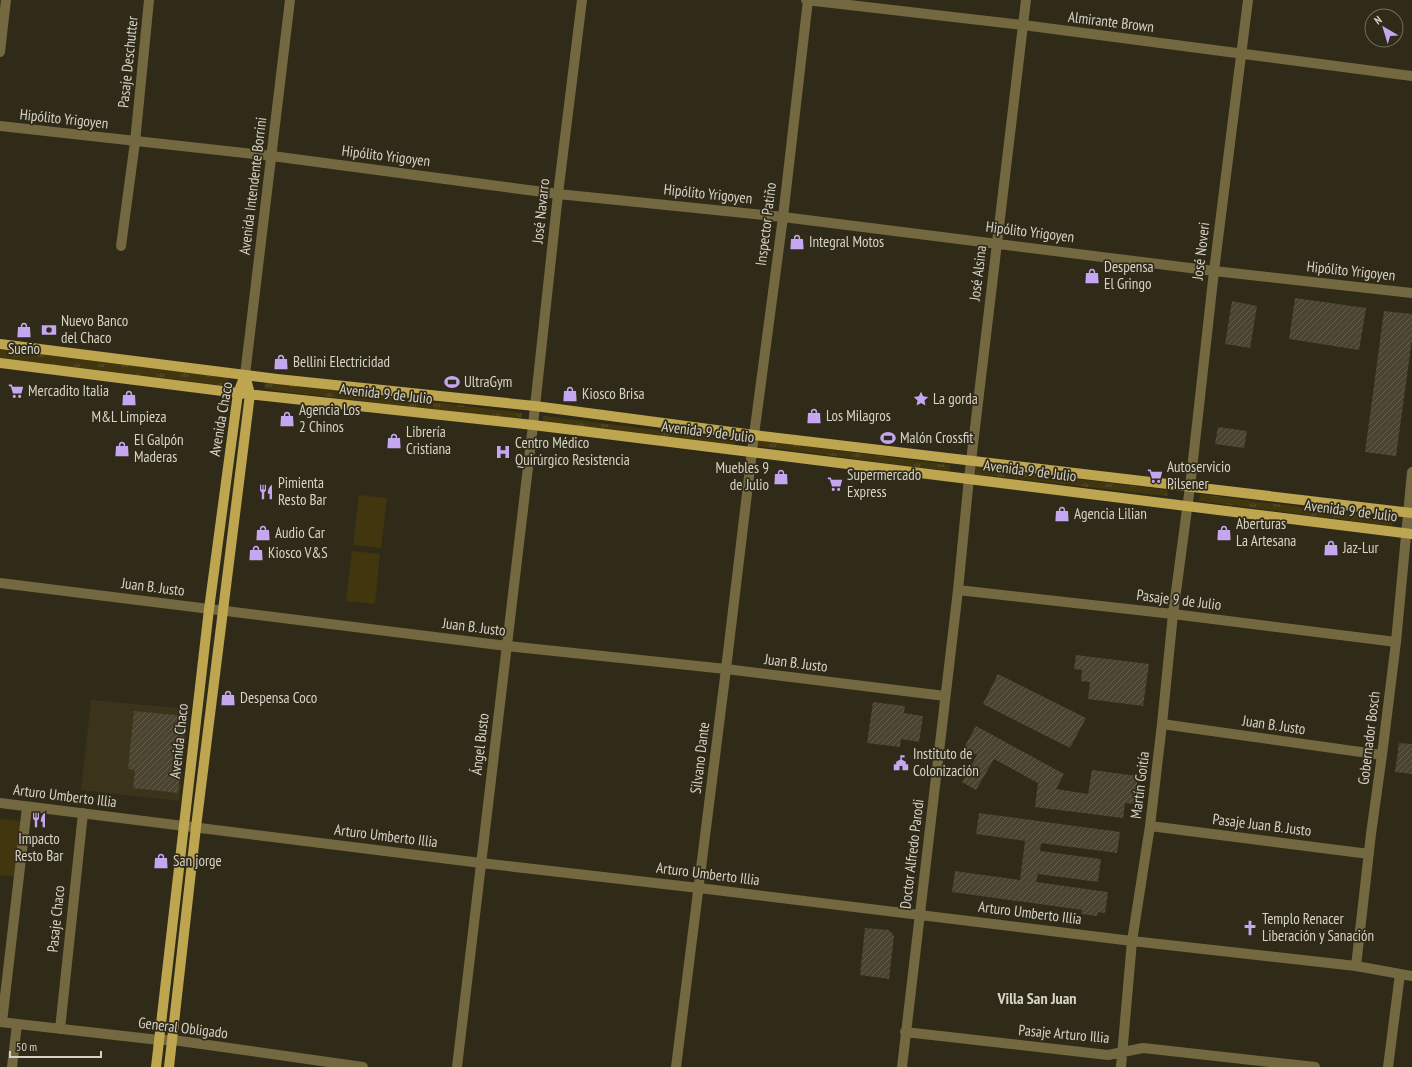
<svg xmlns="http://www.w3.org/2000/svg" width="1412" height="1067" font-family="'PT Sans Narrow',sans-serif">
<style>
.built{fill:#3c341a}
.grass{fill:url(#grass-tufts)}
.pitch{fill:#41360d}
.building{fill:url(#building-hatch)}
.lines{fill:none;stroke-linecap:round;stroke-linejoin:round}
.minor{stroke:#746841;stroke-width:10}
.major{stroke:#bea54f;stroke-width:10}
.labels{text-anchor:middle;stroke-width:3.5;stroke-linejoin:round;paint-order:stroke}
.street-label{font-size:15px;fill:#d7d3c8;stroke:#302b18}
.poi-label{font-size:15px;fill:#d7d3c8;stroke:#302b18;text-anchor:start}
.neighbourhood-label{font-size:16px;font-weight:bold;fill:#d7d3c8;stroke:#302b18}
</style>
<defs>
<pattern id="grass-tufts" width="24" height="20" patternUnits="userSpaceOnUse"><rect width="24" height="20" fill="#41360d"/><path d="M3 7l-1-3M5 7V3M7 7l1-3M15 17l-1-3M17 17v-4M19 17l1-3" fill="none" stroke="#5c522f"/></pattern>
<pattern id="building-hatch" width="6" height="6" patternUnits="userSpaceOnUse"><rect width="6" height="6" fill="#49432f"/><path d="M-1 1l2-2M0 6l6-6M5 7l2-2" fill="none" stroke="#625d4c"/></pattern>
</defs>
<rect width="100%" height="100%" fill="#302b18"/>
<path class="built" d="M91,700L189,709L179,801L81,790Z"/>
<path class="grass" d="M0,349L228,378L227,386L0,358Z
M265,381L522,413L521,420L264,389Z
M543,416L736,440L735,447L543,423Z
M758,440L950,465L949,471L757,446Z
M975,467L1168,490L1167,496L975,474Z
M1200,494L1392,519V526L1199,501Z"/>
<path class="pitch" d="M359,495L387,498L381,548L353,545Z
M352,551L380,554L375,604L346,601Z
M0,819L22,821L16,877L0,875Z"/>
<path class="building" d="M1295,298L1366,308L1359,350L1289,339Z
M1232,301L1257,306L1250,348L1225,344Z
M1384,311L1412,314V339L1396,456L1365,452Z
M1218,427L1247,431L1244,448L1215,444Z
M1076,655L1149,664L1143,706L1088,699L1090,682L1081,681L1082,670L1074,669Z
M998,674L1086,718L1070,748L983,704Z
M873,702L905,706L904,713L923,716L919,742L901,739L900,747L867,743Z
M134,711L186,716L178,793L133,788L135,770L128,769Z
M976,726L1064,774L1056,789L1088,794L1092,770L1138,776L1134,804L1125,803L1123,818L1035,807L1038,783L994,759L976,790L962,782L977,755L964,748Z
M1399,743L1412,744V774L1395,772Z
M979,813L1120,832L1117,853L1041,843L1040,851L1101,859L1098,882L1038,874L1036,882L1108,892L1105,913L1098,912L1097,916L1081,914L1082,910L952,892L955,871L1020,880L1025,841L976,834Z
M865,928L889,930L894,936L889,979L860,975Z"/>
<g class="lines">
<path class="minor" d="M806,0L1023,25L1412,76
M0,52L6,0
M0,126L272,156L558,194L783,217L1214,271L1412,293
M121,246L135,142L149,0
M245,375L290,0
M0,583L507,646L726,669L945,696
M958,590L1173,614L1396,642
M1162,724L1382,755
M0,803L481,863L699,888L1132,941L1356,966L1412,976
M1150,826L1369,854
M1356,966L1371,834L1382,755L1396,642L1412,472
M0,1022L159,1040H173L363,1067
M2,1022L27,807
M60,1029L83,813
M905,1032L1108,1055L1143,1048L1315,1067
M12,1067L17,1024
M457,1067L533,425L558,194L582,0
M676,1067L726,669L754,435L783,217L808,0
M902,1067L958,590L969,478L1026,0
M1121,1067L1132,941L1150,826L1162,724L1173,614L1190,487L1214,271L1248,0
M1388,1067L1400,974"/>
<path class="major" d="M0,344L277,379L535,406L754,435L1412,513
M0,363L238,393L533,425L1412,534
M156,1067L209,609L238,393L245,375
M169,1067L196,827L250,394L245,375"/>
</g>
<defs>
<g id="shop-bare" transform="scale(1.2)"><path d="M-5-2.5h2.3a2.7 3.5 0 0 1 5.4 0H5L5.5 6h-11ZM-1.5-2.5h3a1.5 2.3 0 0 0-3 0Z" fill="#c5a6f1" stroke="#302b18" stroke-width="2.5" paint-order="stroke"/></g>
<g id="bank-bare" transform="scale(1.2)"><path d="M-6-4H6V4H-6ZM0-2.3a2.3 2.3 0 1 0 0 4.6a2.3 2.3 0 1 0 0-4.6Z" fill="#c5a6f1" stroke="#302b18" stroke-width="2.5" paint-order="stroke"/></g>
<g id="stadium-bare" transform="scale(1.2)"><path d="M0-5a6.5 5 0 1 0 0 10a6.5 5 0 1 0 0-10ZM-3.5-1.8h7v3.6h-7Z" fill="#c5a6f1" stroke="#302b18" stroke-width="2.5" paint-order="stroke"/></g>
<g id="supermarket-bare" transform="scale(1.2)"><path d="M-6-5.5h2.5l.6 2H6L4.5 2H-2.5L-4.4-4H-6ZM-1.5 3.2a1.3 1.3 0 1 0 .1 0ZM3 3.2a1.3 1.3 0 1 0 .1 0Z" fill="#c5a6f1" stroke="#302b18" stroke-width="2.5" paint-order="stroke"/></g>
<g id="sight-bare" transform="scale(1.2)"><path d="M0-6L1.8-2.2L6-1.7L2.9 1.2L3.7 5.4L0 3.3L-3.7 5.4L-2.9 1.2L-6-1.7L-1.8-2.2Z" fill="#c5a6f1" stroke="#302b18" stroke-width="2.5" paint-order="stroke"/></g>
<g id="hospital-bare" transform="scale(1.2)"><path d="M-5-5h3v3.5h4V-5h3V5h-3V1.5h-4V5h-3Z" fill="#c5a6f1" stroke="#302b18" stroke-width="2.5" paint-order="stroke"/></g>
<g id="restaurant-bare" transform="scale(1.2)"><path d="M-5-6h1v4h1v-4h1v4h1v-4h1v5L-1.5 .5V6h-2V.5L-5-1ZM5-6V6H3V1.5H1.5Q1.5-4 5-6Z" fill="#c5a6f1" stroke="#302b18" stroke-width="2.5" paint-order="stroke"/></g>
<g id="civic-bare" transform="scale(1.2)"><path d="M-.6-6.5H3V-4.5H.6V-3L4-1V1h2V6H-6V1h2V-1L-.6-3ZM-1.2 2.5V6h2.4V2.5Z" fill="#c5a6f1" stroke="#302b18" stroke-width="2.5" paint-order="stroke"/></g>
<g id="church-bare" transform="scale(1.2)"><path d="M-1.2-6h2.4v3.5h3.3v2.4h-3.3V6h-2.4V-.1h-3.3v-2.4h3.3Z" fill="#c5a6f1" stroke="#302b18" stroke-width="2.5" paint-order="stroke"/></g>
</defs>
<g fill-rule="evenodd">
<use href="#shop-bare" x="797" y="242"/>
<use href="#shop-bare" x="1092" y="276"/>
<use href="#shop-bare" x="24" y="330"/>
<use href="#bank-bare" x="49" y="330"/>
<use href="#shop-bare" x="281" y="362"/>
<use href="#stadium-bare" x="452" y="382"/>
<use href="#supermarket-bare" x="16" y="391"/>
<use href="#shop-bare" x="570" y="394"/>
<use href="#shop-bare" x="129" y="398"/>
<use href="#sight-bare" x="921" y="399"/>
<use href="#shop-bare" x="814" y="416"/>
<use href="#shop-bare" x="287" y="419"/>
<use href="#stadium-bare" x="888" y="438"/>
<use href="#shop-bare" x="394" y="441"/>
<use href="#shop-bare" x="122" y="449"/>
<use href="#hospital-bare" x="503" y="452"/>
<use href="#supermarket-bare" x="1155" y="476"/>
<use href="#shop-bare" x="781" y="477"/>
<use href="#supermarket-bare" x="835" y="484"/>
<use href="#restaurant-bare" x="266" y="492"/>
<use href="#shop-bare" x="1062" y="514"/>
<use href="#shop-bare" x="263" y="533"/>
<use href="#shop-bare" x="1224" y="533"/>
<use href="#shop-bare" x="1331" y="548"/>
<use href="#shop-bare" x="256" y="553"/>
<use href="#shop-bare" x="228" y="698"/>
<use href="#civic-bare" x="901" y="763"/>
<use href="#restaurant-bare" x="39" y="820"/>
<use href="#shop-bare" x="161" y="861"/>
<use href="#church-bare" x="1250" y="928"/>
</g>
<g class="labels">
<g class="street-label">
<text transform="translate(1111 22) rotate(7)" y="5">Almirante Brown</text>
<text transform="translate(128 62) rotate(-84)" y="5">Pasaje Deschutter</text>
<text transform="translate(64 119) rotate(6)" y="5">Hipólito Yrigoyen</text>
<text transform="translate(386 156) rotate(7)" y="5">Hipólito Yrigoyen</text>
<text transform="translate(253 186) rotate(-83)" y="5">Avenida Intendente Borrini</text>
<text transform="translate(708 194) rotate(6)" y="5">Hipólito Yrigoyen</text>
<text transform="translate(541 211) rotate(-84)" y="5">José Navarro</text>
<text transform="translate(766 224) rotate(-83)" y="5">Inspector Patiño</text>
<text transform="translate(1030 232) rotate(7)" y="5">Hipólito Yrigoyen</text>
<text transform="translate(1201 251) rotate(-83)" y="5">José Noveri</text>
<text transform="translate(1351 271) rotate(6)" y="5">Hipólito Yrigoyen</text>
<text transform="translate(978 273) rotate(-83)" y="5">José Alsina</text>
<text transform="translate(386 394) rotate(6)" y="5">Avenida 9 de Julio</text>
<text transform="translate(221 419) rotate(-80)" y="5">Avenida Chaco</text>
<text transform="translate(708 432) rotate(7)" y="5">Avenida 9 de Julio</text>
<text transform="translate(1030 471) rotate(7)" y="5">Avenida 9 de Julio</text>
<text transform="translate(1351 511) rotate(7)" y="5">Avenida 9 de Julio</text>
<text transform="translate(153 587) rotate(7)" y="5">Juan B. Justo</text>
<text transform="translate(1179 600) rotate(7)" y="5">Pasaje 9 de Julio</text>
<text transform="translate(474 627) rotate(7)" y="5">Juan B. Justo</text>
<text transform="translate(796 663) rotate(7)" y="5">Juan B. Justo</text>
<text transform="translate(1274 725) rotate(8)" y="5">Juan B. Justo</text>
<text transform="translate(1369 738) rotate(-83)" y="5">Gobernador Bosch</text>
<text transform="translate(179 741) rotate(-84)" y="5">Avenida Chaco</text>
<text transform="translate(480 744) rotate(-83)" y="5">Ángel Busto</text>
<text transform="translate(700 758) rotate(-83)" y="5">Silvano Dante</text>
<text transform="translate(1140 785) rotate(-83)" y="5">Martín Goitía</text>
<text transform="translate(65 796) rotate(7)" y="5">Arturo Umberto Illia</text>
<text transform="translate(1262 825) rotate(7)" y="5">Pasaje Juan B. Justo</text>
<text transform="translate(386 836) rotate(7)" y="5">Arturo Umberto Illia</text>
<text transform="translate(912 854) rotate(-83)" y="5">Doctor Alfredo Parodi</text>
<text transform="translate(708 874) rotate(7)" y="5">Arturo Umberto Illia</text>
<text transform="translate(1030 913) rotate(7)" y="5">Arturo Umberto Illia</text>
<text transform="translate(56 919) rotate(-84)" y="5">Pasaje Chaco</text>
<text transform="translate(183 1028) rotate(7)" y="5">General Obligado</text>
<text transform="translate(1064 1034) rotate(5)" y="5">Pasaje Arturo Illia</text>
</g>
<g class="poi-label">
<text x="809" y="247">Integral Motos</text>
<text x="1104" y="272">Despensa<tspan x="1104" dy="17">El Gringo</tspan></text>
<text x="61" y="326">Nuevo Banco<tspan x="61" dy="17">del Chaco</tspan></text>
<text x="24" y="354" text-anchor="middle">Sueño</text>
<text x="293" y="367">Bellini Electricidad</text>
<text x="464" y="387">UltraGym</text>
<text x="28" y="396">Mercadito Italia</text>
<text x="582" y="399">Kiosco Brisa</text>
<text x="933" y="404">La gorda</text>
<text x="299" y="415">Agencia Los<tspan x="299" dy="17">2 Chinos</tspan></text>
<text x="826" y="421">Los Milagros</text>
<text x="129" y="422" text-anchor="middle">M&amp;L Limpieza</text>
<text x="406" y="437">Librería<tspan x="406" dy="17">Cristiana</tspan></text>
<text x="900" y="443">Malón Crossfit</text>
<text x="134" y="445">El Galpón<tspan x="134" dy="17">Maderas</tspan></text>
<text x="515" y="448">Centro Médico<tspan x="515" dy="17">Quirúrgico Resistencia</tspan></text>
<text x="1167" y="472">Autoservicio<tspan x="1167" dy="17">Pilsener</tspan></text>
<text x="769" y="473" text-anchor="end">Muebles 9<tspan x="769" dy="17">de Julio</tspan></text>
<text x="847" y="480">Supermercado<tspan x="847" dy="17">Express</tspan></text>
<text x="278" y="488">Pimienta<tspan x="278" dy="17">Resto Bar</tspan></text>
<text x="1074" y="519">Agencia Lilian</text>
<text x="1236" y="529">Aberturas<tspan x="1236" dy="17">La Artesana</tspan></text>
<text x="275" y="538">Audio Car</text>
<text x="1343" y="553">Jaz-Lur</text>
<text x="268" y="558">Kiosco V&amp;S</text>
<text x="240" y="703">Despensa Coco</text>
<text x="913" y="759">Instituto de<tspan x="913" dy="17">Colonización</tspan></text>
<text x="39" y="844" text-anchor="middle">Impacto<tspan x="39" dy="17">Resto Bar</tspan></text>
<text x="173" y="866">San jorge</text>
<text x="1262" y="924">Templo Renacer<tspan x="1262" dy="17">Liberación y Sanación</tspan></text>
</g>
<g class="neighbourhood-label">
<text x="1037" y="1004">Villa San Juan</text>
</g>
</g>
<g transform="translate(1384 28) rotate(322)"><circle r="19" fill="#302b18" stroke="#736e5e"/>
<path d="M0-3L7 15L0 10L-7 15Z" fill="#c5a6f1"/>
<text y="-6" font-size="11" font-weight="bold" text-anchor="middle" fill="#d7d3c8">N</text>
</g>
<path d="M10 1051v6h91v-6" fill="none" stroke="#d7d3c8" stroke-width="2"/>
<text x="16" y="1051" font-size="12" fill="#d7d3c8" stroke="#302b18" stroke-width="3" paint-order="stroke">50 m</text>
</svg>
